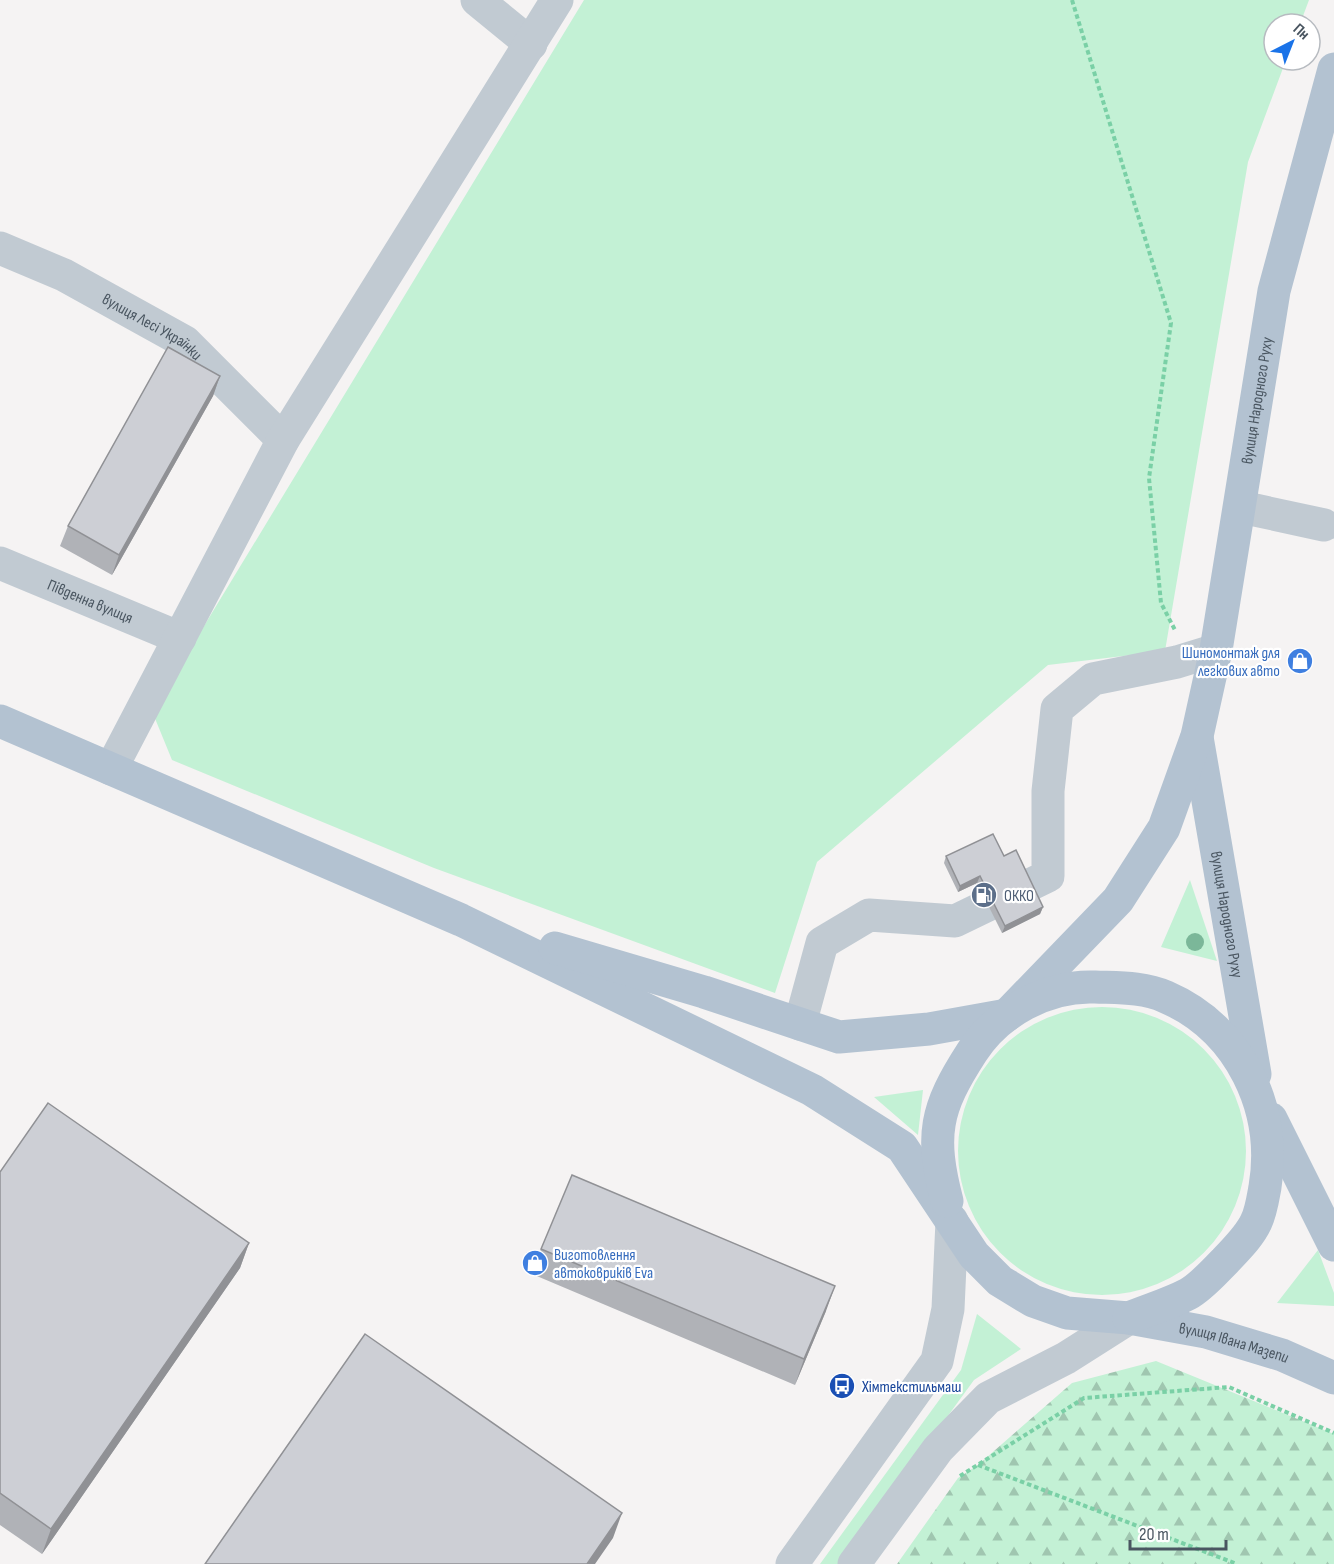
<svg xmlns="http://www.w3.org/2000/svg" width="1334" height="1564" font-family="'Sofia Sans Condensed',sans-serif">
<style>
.green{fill:#c3f1d5}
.forest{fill:url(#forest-firs)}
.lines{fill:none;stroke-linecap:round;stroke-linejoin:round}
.path{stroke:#7ad0a6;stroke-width:4;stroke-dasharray:4.5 3;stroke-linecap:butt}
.minor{stroke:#c1cad2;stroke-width:33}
.major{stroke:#b3c2d1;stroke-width:33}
.tree{fill:#7bb799}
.wall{fill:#b0b2b7}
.shaded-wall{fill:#909195}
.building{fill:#cdcfd5;stroke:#909195;stroke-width:1.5}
.labels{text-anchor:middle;stroke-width:4.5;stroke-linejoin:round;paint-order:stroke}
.street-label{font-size:16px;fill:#4a5661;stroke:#fff}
.shop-label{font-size:16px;fill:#366cbe;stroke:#fff;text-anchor:end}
.service-label{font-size:16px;fill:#4e5e75;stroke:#fff;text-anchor:start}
.transit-label{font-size:16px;fill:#164399;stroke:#fff;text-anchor:start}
</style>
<defs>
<pattern id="forest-firs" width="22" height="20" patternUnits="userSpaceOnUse" patternTransform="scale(1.5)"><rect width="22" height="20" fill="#c3f1d5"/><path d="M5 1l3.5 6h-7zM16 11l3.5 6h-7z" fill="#a0c6b0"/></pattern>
</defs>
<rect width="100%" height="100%" fill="#f5f3f3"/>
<path class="green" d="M584,0H1309L1300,24H1274V60H1286L1248,162L1165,651L1048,665L817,862L775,993L434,868L172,760L154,716L204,626Z
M1190,880L1217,961L1161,947Z
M958 1151a144 144 0 1 1 288 0a144 144 0 1 1-288 0Z
M923,1090L918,1135L874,1097Z
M1318,1250L1334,1293V1306L1277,1303Z
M977,1314L1021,1349L974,1380L840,1564H820L961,1370Z"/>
<path class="forest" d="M1156,1361L1334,1434V1564H897L958,1478L978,1465L1072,1383Z"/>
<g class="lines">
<path class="path" d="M1072,0L1171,323L1149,478L1161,603L1175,630
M978,1465L1237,1564
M960,1476L1084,1398L1229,1387L1334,1433"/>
<g class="minor">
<path d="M477,0L531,44"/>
<path id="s1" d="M0,248L64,275L185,342L283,440"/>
<path d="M1241,507L1324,525"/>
<path id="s2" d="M0,563L180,638"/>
<path d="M111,769L283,440L557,0"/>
<path d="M800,1024L822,943L869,915L955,921L1048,876V791L1057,709L1093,679L1177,662L1216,650"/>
<path d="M792,1564L937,1361L948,1309L952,1221"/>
<path d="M854,1564L938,1449L988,1398L1066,1358L1129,1318"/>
</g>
<g class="major">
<path id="s3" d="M0,721L461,920L812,1090L902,1147L974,1255L1000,1281L1033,1301L1067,1313L1129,1318L1206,1332L1282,1355L1334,1378"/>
<path id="s4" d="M1197,737L1255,1074"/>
<path d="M555,948L704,992L839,1037L929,1029L1007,1015"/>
<path id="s5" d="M1007,1015L1118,900L1164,828L1197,736L1216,650L1274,291L1334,69"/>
<path d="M1271,1119L1334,1245"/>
<path d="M947,1201C930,1135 935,1109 972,1052C998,1012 1047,985 1095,987C1119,988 1143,987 1166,997C1240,1029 1278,1109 1265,1187C1263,1198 1261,1212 1256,1222C1249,1237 1236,1249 1225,1261C1214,1272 1201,1287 1188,1294C1169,1304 1148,1310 1129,1318"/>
</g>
</g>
<circle class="tree" cx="1195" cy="942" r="9"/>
<path class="wall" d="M220,376L213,396L112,575L60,546L68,526Z
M946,856L1043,907L1040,914L1002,933L977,883L958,892L944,863Z
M0,1172L249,1243L240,1268L42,1554L0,1525Z
M541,1249L826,1311L795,1385L532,1274Z"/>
<path class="shaded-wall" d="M220,376L213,396L112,575L119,555Z
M980,876L977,883L958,892L960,886Z
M1043,907L1040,914L1002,933L1005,926Z
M249,1243L240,1268L42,1554L51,1529Z
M835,1286L826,1311L795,1385L804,1359Z
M622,1513L613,1538L595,1564H587Z"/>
<path class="building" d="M168,347L220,376L119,555L68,526Z
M993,834L1004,856L1016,850L1043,907L1005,926L980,876L960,886L946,856Z
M48,1103L249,1243L51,1529L0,1493V1172Z
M572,1175L835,1286L804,1359L541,1249Z
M365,1334L622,1513L587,1564H205Z"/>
<defs>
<g id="shop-disc" transform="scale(1.35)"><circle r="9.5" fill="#3f7fe0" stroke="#fff"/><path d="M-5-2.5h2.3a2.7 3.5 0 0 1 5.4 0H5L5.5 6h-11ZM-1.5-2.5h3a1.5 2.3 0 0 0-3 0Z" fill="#fff"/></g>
<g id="fuel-disc" transform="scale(1.35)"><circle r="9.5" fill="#5c6f8a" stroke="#fff"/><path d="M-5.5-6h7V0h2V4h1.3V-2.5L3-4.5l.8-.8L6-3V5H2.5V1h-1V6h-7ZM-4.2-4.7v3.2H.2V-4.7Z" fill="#fff"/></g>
<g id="bus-disc" transform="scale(1.35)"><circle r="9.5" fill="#1a4fb4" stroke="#fff"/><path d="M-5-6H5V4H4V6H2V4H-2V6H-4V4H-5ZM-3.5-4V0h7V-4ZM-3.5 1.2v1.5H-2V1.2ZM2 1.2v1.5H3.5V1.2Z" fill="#fff"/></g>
</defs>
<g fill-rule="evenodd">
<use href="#shop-disc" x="1300" y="661"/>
<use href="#fuel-disc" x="984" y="895"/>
<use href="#shop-disc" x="535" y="1263"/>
<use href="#bus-disc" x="842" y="1386"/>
</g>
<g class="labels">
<g class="street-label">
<text dy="6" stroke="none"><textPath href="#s1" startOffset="172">вулиця Лесі Українки</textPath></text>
<text dy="6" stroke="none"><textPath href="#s5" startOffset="684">вулиця Народного Руху</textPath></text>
<text dy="6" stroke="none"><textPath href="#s2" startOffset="98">Південна вулиця</textPath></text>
<text dy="6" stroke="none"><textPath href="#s4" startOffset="180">вулиця Народного Руху</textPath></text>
<text dy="6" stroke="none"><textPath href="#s3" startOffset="1410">вулиця Івана Мазепи</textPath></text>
</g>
<g class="shop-label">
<text x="1280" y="658">Шиномонтаж для<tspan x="1280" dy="18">легкових авто</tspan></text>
<text x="554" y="1260" text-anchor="start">Виготовлення<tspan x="554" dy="18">автоковриків Eva</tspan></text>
</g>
<g class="service-label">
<text x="1004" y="901">ОККО</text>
</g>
<g class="transit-label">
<text x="862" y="1392">Хімтекстильмаш</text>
</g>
</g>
<g transform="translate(1292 42) rotate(42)"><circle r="28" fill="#ffffff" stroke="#b7bbc0" stroke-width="1.5"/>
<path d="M0-4.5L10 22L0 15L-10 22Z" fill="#1a73e8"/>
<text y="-9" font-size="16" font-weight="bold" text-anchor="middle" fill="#4a5661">Пн</text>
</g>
<path d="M1130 1540v9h96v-9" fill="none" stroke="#4a5661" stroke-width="3"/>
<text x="1139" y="1540" font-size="18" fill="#4a5661" stroke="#ffffff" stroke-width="4.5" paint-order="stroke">20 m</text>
</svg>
